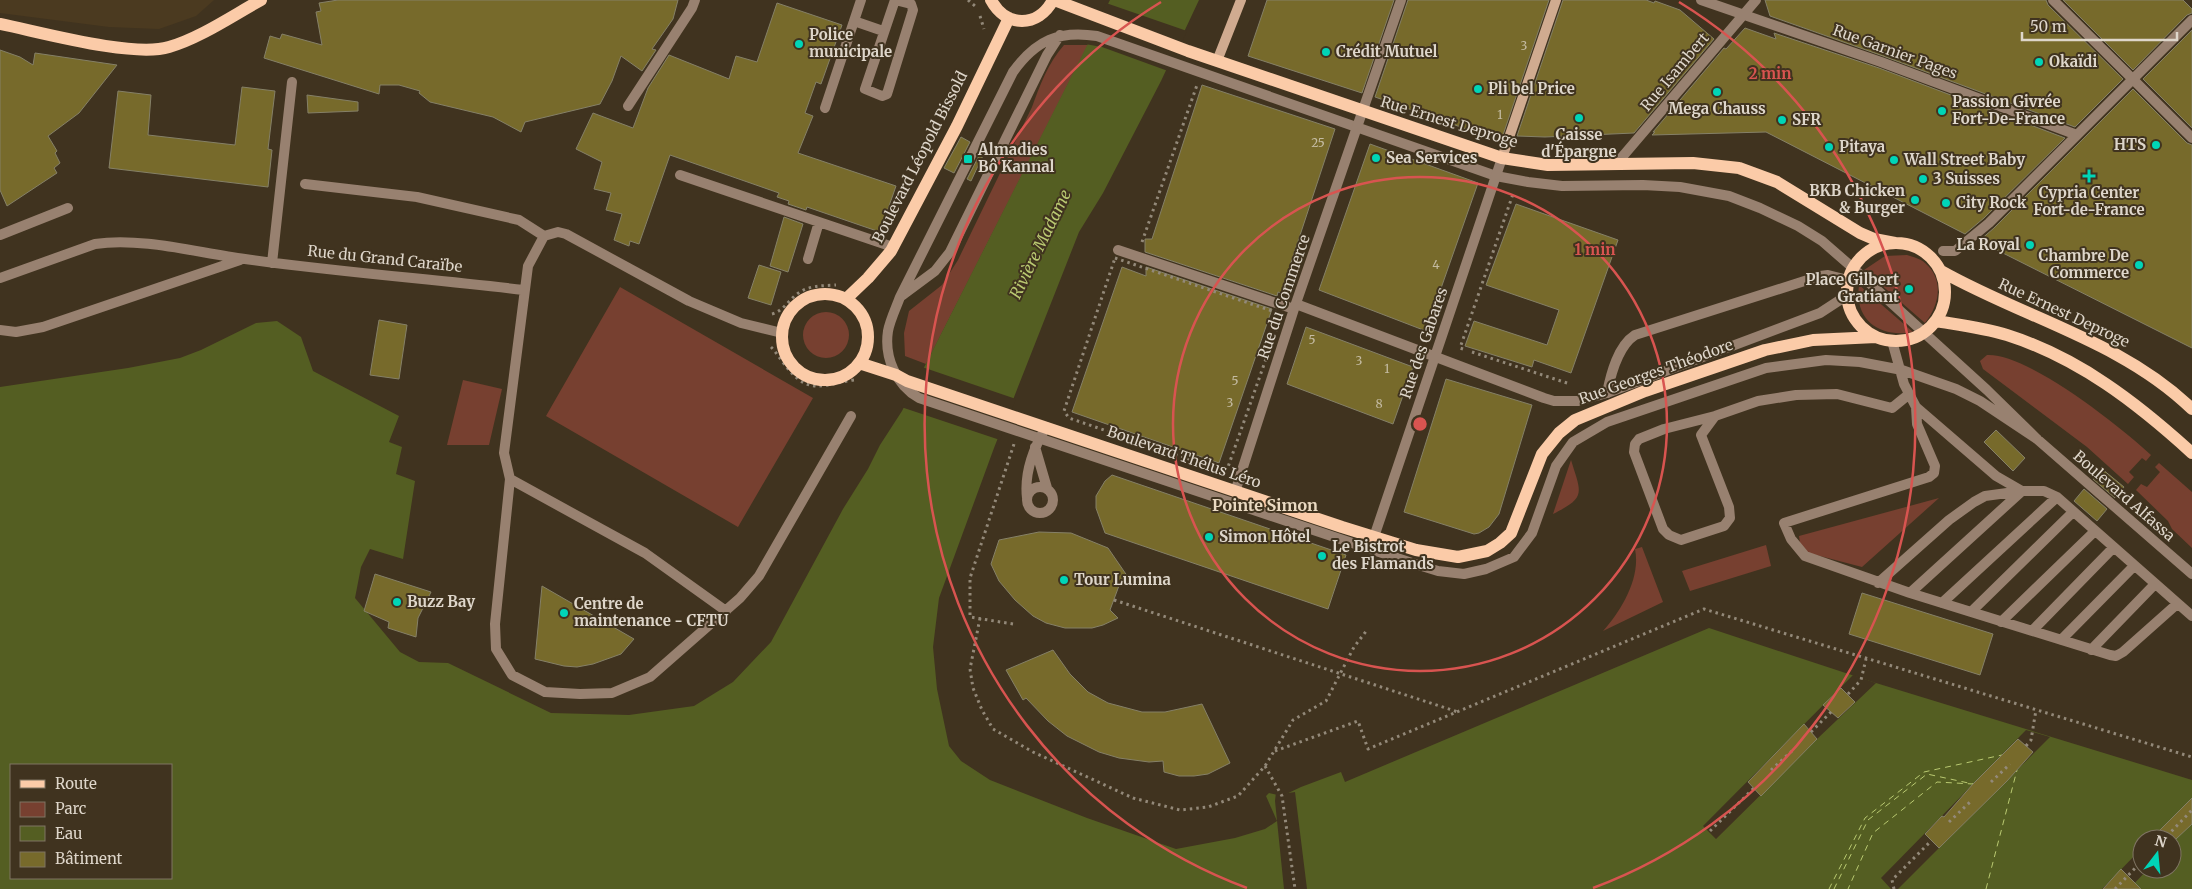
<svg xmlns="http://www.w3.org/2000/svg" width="2192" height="889" font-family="Merriweather,serif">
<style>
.built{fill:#4b3a20}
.green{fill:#774030}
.water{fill:#545e22;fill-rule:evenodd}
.pier{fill:#40331f}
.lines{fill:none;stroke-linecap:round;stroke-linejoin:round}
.ferry{stroke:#b9c971;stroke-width:1;stroke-dasharray:6 5;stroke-linecap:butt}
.building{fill:#776a2b;stroke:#858067}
.path{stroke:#938979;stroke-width:3;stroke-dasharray:2.5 4;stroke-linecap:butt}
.lane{stroke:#988170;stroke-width:10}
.street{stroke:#988170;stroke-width:10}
.secondary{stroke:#d0ab90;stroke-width:10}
.primary{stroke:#fbcba8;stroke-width:12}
.ring{fill:none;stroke:#d85450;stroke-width:2.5}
.poi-dot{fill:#00d5b7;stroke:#40331f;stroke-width:2}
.labels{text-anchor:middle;stroke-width:4;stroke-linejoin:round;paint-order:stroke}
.number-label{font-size:12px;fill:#c4bba2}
.poi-label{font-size:15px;font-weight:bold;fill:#ded6ca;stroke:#40331f;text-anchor:start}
.street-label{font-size:15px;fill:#ded6ca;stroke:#40331f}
.water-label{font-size:16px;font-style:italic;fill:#b9c971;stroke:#40331f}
.neighbourhood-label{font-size:16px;font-weight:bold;fill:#eadac2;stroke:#40331f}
.centre{fill:#d85450;stroke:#40331f;stroke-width:2.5}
.ring-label{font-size:15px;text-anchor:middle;font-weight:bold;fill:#d85450;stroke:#40331f;stroke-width:4;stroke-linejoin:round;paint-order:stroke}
</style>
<rect width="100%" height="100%" fill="#40331f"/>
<path class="built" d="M0,0H214L196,16L159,29L109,27L0,13Z"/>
<path class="green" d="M1064,45H1088L926,364L905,356L904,333L909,311L942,285L958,260L1032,107C1040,85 1048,63 1064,45Z
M1907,255C1913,257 1921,259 1925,263C1945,280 1939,305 1925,323L1864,270L1885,256Z
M1859,285L1913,332C1880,338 1854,321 1859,285Z
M620,287L813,398L738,527L546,416Z
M803 335a23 23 0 1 1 46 0a23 23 0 1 1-46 0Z
M1987,355C2028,353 2121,427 2151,455L2146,461L2142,458L2129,472L2134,477L2128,484L2087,447L1983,369L1980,361Z
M463,380L502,389L489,445H447Z
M1571,460C1581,493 1587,497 1553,514Z
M2159,463L2192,492V548L2172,529L2168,521L2136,490L2141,484L2147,487L2160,472L2155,467Z
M1939,498L1862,567L1801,551L1799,536Z
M1766,545L1771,566L1690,591L1682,571Z
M1642,547L1663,602L1603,631C1621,611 1641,578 1635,549Z"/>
<path class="water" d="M1110,0H1199L1161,81L1103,193L1079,232L994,448L939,598L933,647L937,689L949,746L961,761L990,780L1087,818L1176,849L1235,838L1265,829L1277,821L1266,796L1269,793L1282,796L1301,787L1341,772L1345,782L1709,628L1876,683L2192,780V889H0V387L128,368L180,358L201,350L256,323L277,321L301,337L313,371L399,416L389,442L402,447L396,474L415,481L403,559L370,549L361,567L355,598L400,652L419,662L448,663L551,713L629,715L694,706L733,682L771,642L843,509L868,469L880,445L902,411ZM11,765H171V878H11ZM2142,839H2172V869H2142Z"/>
<path class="pier" d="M1106,3L1187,31L1168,71L1102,47L1085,44Z
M922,367L1016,399L1000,440L901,407Z
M1853,675L1876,683L1817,739L1716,839L1703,826Z
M2026,730L2050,737L1898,889H1891L1881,878Z
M1276,792L1282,794L1295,792L1307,889H1284L1275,801Z
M2142,848V869H2148L2129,889H2102Z"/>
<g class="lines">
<path class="ferry" d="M1829,889L1865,818L1924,772L2002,755
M1834,889L1868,820L1927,774L1973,784L1937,782L1873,833L1848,889
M1986,889L2017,770"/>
</g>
<path class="building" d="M338,0H678L673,19L652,49L656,50L642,71L621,56L612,81L600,104L525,122L521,132L493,117L430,102L419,93L420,91L399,85H380L379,94L264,58L270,36L280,39L282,34L322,45L316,12L321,11L319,3Z
M1267,0H1394L1362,93L1248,56Z
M1408,0H1549L1503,135H1493L1492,138L1375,97Z
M1563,0H1646L1654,3L1655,1L1680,10L1714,39L1634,133L1545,137L1517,136Z
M1765,0H2046L2048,5L2123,79L2075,127L1883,56L1770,16Z
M2063,0H2183L2192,9V13L2187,15L2133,70Z
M777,3L842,25L821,84L816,82L805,113L813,116L798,153L896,186L880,232L807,207L806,210L788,204L789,201L777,197L779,193L670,155L639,244L630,241L629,246L614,240L622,214L606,210L611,193L594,189L602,162L576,149L593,113L633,128L648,88L669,55L729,79L736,56L757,62Z
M1745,28L1776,39L1774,33L1879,68L2065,138L1984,218L1965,234L1766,132L1652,135L1655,132H1653L1724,48L1726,49Z
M2192,30V128L2143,79Z
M0,50L20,57L33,65L35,53L117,65L79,113L48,136L57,151L55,153L60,163L54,168L57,173L7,206L0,190Z
M1202,85L1335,129L1281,293L1278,292L1277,296L1145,252V239H1152Z
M242,87L275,91L268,149L272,150L268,187L109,168L118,91L151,95L148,135L235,145Z
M2133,89L2187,143L2192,145V348L1979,241L1994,228Z
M307,95L358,102V111L308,113Z
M961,137L970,142L954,173L944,168Z
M1370,144L1478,183L1426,331L1319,290Z
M983,148L986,149L971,181L967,179Z
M1516,204L1618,240L1571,373L1534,360L1532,367L1465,346L1474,321L1547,345L1559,310L1486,285Z
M784,217L803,224L788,272L770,266Z
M759,265L781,272L771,305L748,298Z
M1122,267L1146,276V267L1272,309L1219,463L1072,412Z
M379,320L407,325L399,379L370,375Z
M1306,327L1413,367L1393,424L1287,384Z
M1446,379L1532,405L1499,514L1489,527L1479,533L1474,534L1404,512Z
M1996,430L2025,458L2013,471L1984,442Z
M2102,469L2124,487L2115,498L2093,479Z
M1112,475L1346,555L1328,609L1105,533L1096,508V496L1105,481Z
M2084,489L2107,509L2097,521L2074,501Z
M1039,532L1071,533L1108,548L1130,580L1120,583L1110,610L1118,618L1103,625L1092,628H1065L1046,623L1033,616L1015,600L999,581L991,564L999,540Z
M375,574L431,592L418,618L416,637L388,628L389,622L364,611Z
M542,586L634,639L621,654L593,664L577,667L564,666L535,659Z
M1862,593L1993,634L1980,675L1849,634Z
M1053,650L1070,674L1088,692L1108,703L1142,712H1165L1202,704L1230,763L1208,774L1194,776H1179L1164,772L1163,761L1149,762L1119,758L1099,752L1067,736L1048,721L1026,698L1023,700L1006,670Z
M1841,688L1855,702L1838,718L1823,705Z
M1804,724L1817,739L1761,796L1748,782Z
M2018,739L2033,752L2007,781L1939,848L1925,834L1942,816L1944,817L1973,784Z
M2192,798V824L2176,839H2151Z
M2121,869L2141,889H2103Z"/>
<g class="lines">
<path class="path" d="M968,0L975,6
M980,16L984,29
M1142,242L1197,85
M1115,258L1278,313L1280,319L1228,467L1224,471L1069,418L1064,411Z
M772,314C783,311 788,301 797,294C809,285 822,286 836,285
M771,347C778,354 783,364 790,371C811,396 828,383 854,380
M1463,349L1460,348L1513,194
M1472,352L1570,384
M1114,600L1458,712
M980,618L970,669L973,688L982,710L993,729L1033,752L1133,798L1180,810L1208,807L1238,796L1265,766L1293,720L1326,701L1354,647L1367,630
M1013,624L970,617V578L1014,444
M1848,694L1861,680L1866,659
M1811,732L1831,712
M2026,746L2031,740L2036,710
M1275,751L1358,721L1368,749L1704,609L2192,757
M1265,766L1282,796L1295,889
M1771,770L1793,750
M1991,782L2010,764
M1949,822L1970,802
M1710,831L1754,788
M2167,836L2192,810
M1894,889L1892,880L1931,841
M2115,889L2142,861"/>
<path class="lane" d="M895,0L911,4L913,10L887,94L882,96L865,89Z
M854,21L883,31
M825,108L861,0
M680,175L893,247
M0,235L68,208
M808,259L819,222
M900,297L935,271L950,252L1047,55L1060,35
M1892,341L1904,384L1916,407L1996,476L2022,491L1910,593
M1607,393C1611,373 1618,346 1635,335L1820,276L1828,275L1848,280
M1916,407L1917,424L1935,466L1934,473L1929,477L1784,523L1791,539L1805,556L1910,593L2110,655L2116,656L2123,652L2177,604
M1715,416L1701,435L1729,507L1730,518L1724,526L1681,540L1669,535L1663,529L1634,452L1635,444L1639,439L1664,429L1715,416L1758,401L1796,395L1837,394L1892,408L1908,395
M2037,439L1980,401L1956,389L1902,370L1860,362L1826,360L1766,368L1607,422L1573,442L1556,466L1532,533L1514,557L1486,569L1464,574L1438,571L1412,563L919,398C896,385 884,357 888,331C890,320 896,308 900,297L1013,72C1036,40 1059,30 1097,36L1496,176L1528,182L1562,186L1643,185L1680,187L1729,196L1760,208L1798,226L1822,241L1853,268L1987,390L2037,439L2192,574
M1878,583L1949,520L1974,502L1985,496L2022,491H2044L2057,497L2192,616
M1942,603L2057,497
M1971,612L2073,512
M2001,622L2095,531
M2032,631L2113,548
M2061,640L2134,566
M2091,650L2155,584"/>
<path class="street" d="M1701,0L1881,62L2077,135
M2053,0L2192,138
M628,106L692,8L695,0
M1617,163L1756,0
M305,184L417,197L519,220L544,236
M1118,250L1294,309
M1943,251H1955L1989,223L2192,20
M272,263L292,82
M0,278L95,244C142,237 198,253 245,259C338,272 431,279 524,290
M1296,304L1544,398L1554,401H1578L1607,393L1820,313L1846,296
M0,330L16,332L43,327L240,260
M782,333L741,323L689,301L566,234L558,232L544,236L528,266L504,453L510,479L495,624L496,649L512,675L545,692L580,694L612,693L650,677L740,598L759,576L851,416
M1035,447L1047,488
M510,479L645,553L726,611
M1027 500a13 13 0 1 1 26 0a13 13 0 1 1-26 0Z
M1235,492L1294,309L1401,0
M1027,498C1024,473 1033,449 1046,427
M1374,537L1502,158"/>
<path class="secondary" d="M1217,61L1241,0
M1502,158L1556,0"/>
<path class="primary" d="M991,0C1006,28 1038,28 1053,0
M1054,0L1188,51L1502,158L1548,165L1693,163L1739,168L1777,182L1860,233L1874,239L1895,243
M0,24C40,32 133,58 169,47C200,38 232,16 261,0
M1847 292a49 49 0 1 1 98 0a49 49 0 1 1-98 0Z
M1941,271C2024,318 2122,341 2192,409
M782 337a43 43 0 1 1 86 0a43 43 0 1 1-86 0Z
M846,299L868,278L891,251L957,126L1009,18
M1936,321C1960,325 1984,328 2007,335C2079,358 2137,403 2192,453
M859,363L896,375L907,381L1342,527L1416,550L1458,557L1487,551L1500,543L1511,533L1542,454L1559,433L1575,420L1645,391L1765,350L1813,340L1876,337"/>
</g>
<g class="ring">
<circle cx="1420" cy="424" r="247"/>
<path d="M1247 888A495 495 0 0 1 1161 2M1679 2A495 495 0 0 1 1593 888"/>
</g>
<g class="poi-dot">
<circle cx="799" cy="44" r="5"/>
<circle cx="1326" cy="52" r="5"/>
<circle cx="2039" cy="62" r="5"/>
<circle cx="1478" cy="89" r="5"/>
<circle cx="1717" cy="92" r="5"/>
<circle cx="1942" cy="111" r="5"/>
<circle cx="1579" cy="118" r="5"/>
<circle cx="1782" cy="120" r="5"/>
<circle cx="2156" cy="145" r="5"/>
<circle cx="1829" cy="147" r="5"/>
<circle cx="1376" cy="158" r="5"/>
<rect x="963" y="154" width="10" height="10" rx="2.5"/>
<circle cx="1894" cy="160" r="5"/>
<path d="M2086.5 168.5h5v5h5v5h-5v5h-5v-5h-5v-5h5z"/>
<circle cx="1923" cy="179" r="5"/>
<circle cx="1915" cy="200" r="5"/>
<circle cx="1946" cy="203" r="5"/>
<circle cx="2030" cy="245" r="5"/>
<circle cx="2139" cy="265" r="5"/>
<circle cx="1909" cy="289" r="5"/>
<circle cx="1209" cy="537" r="5"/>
<circle cx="1322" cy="556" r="5"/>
<circle cx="1064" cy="580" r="5"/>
<circle cx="397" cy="602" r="5"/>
<circle cx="564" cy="613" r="5"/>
</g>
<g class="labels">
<g class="number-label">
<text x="1524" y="50">3</text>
<text x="1500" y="119">1</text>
<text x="1318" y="147">25</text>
<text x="1436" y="269">4</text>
<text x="1312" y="344">5</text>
<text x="1359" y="365">3</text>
<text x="1387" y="373">1</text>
<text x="1235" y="385">5</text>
<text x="1230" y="407">3</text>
<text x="1379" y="408">8</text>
</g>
<g class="poi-label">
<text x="809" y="40">Police<tspan x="809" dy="17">municipale</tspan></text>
<text x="1336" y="57">Crédit Mutuel</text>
<text x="2049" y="67">Okaïdi</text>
<text x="1488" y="94">Pli bel Price</text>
<text x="1952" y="107">Passion Givrée<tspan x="1952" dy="17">Fort-De-France</tspan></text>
<text x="1717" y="114" text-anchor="middle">Mega Chauss</text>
<text x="1792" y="125">SFR</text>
<text x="1579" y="140" text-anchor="middle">Caisse<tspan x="1579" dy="17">d'Épargne</tspan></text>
<text x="2146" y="150" text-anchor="end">HTS</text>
<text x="1839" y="152">Pitaya</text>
<text x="978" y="155">Almadies<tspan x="978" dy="17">Bô Kannal</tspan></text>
<text x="1386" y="163">Sea Services</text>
<text x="1904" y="165">Wall Street Baby</text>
<text x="1933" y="184">3 Suisses</text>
<text x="1905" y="196" text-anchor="end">BKB Chicken<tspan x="1905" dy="17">&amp; Burger</tspan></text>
<text x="2089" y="198" text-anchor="middle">Cypria Center<tspan x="2089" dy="17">Fort-de-France</tspan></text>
<text x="1956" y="208">City Rock</text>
<text x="2020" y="250" text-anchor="end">La Royal</text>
<text x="2129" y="261" text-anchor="end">Chambre De<tspan x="2129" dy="17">Commerce</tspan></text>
<text x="1899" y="285" text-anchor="end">Place Gilbert<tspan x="1899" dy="17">Gratiant</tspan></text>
<text x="1219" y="542">Simon Hôtel</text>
<text x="1332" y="552">Le Bistrot<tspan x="1332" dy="17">des Flamands</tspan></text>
<text x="1074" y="585">Tour Lumina</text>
<text x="407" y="607">Buzz Bay</text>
<text x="574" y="609">Centre de<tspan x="574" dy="17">maintenance - CFTU</tspan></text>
</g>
<g class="street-label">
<text transform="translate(1895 52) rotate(20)" y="5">Rue Garnier Pages</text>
<text transform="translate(1675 72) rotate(-50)" y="5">Rue Isambert</text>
<text transform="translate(1449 122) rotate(17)" y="5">Rue Ernest Deproge</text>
<text transform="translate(920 157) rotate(-63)" y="5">Boulevard Léopold Bissold</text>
<text transform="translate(385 259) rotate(6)" y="5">Rue du Grand Caraïbe</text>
<text transform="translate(1284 297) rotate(-71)" y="5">Rue du Commerce</text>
<text transform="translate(2064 313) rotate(25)" y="5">Rue Ernest Deproge</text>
<text transform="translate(1424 343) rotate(-71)" y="5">Rue des Gabares</text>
<text transform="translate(1656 372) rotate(-20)" y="5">Rue Georges Théodore</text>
<text transform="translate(1184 457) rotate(19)" y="5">Boulevard Thélus Léro</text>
<text transform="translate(2124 496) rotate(41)" y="5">Boulevard Alfassa</text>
</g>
<g class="water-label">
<text transform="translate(1040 244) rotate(-64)" y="6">Rivière Madame</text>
</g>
<g class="neighbourhood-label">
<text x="1265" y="511">Pointe Simon</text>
</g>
</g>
<circle cx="1420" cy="424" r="8" class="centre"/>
<g class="ring-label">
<text x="1770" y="79">2 min</text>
<text x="1595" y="255">1 min</text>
</g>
<rect x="10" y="764" width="162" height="115" fill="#40331f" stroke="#7f7463"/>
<rect x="20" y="780" width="25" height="8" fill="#fbcba8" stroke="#7f7463"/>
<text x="55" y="789" font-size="15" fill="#ded6ca">Route</text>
<rect x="20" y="802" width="25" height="15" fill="#774030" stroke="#7f7463"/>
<text x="55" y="814" font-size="15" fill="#ded6ca">Parc</text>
<rect x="20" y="826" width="25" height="15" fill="#545e22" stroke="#7f7463"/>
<text x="55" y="839" font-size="15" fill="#ded6ca">Eau</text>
<rect x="20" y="852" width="25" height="15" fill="#776a2b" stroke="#7f7463"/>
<text x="55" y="864" font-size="15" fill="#ded6ca">Bâtiment</text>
<g transform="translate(2157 854) rotate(16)"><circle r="24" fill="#40331f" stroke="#7f7463"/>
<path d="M0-4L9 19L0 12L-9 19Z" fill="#00d5b7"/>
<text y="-8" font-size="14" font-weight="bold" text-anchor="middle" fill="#ded6ca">N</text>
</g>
<path d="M2022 32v8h155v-8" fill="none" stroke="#ded6ca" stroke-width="2.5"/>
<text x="2030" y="32" font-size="15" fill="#ded6ca" stroke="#40331f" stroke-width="4" paint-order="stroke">50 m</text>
</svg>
